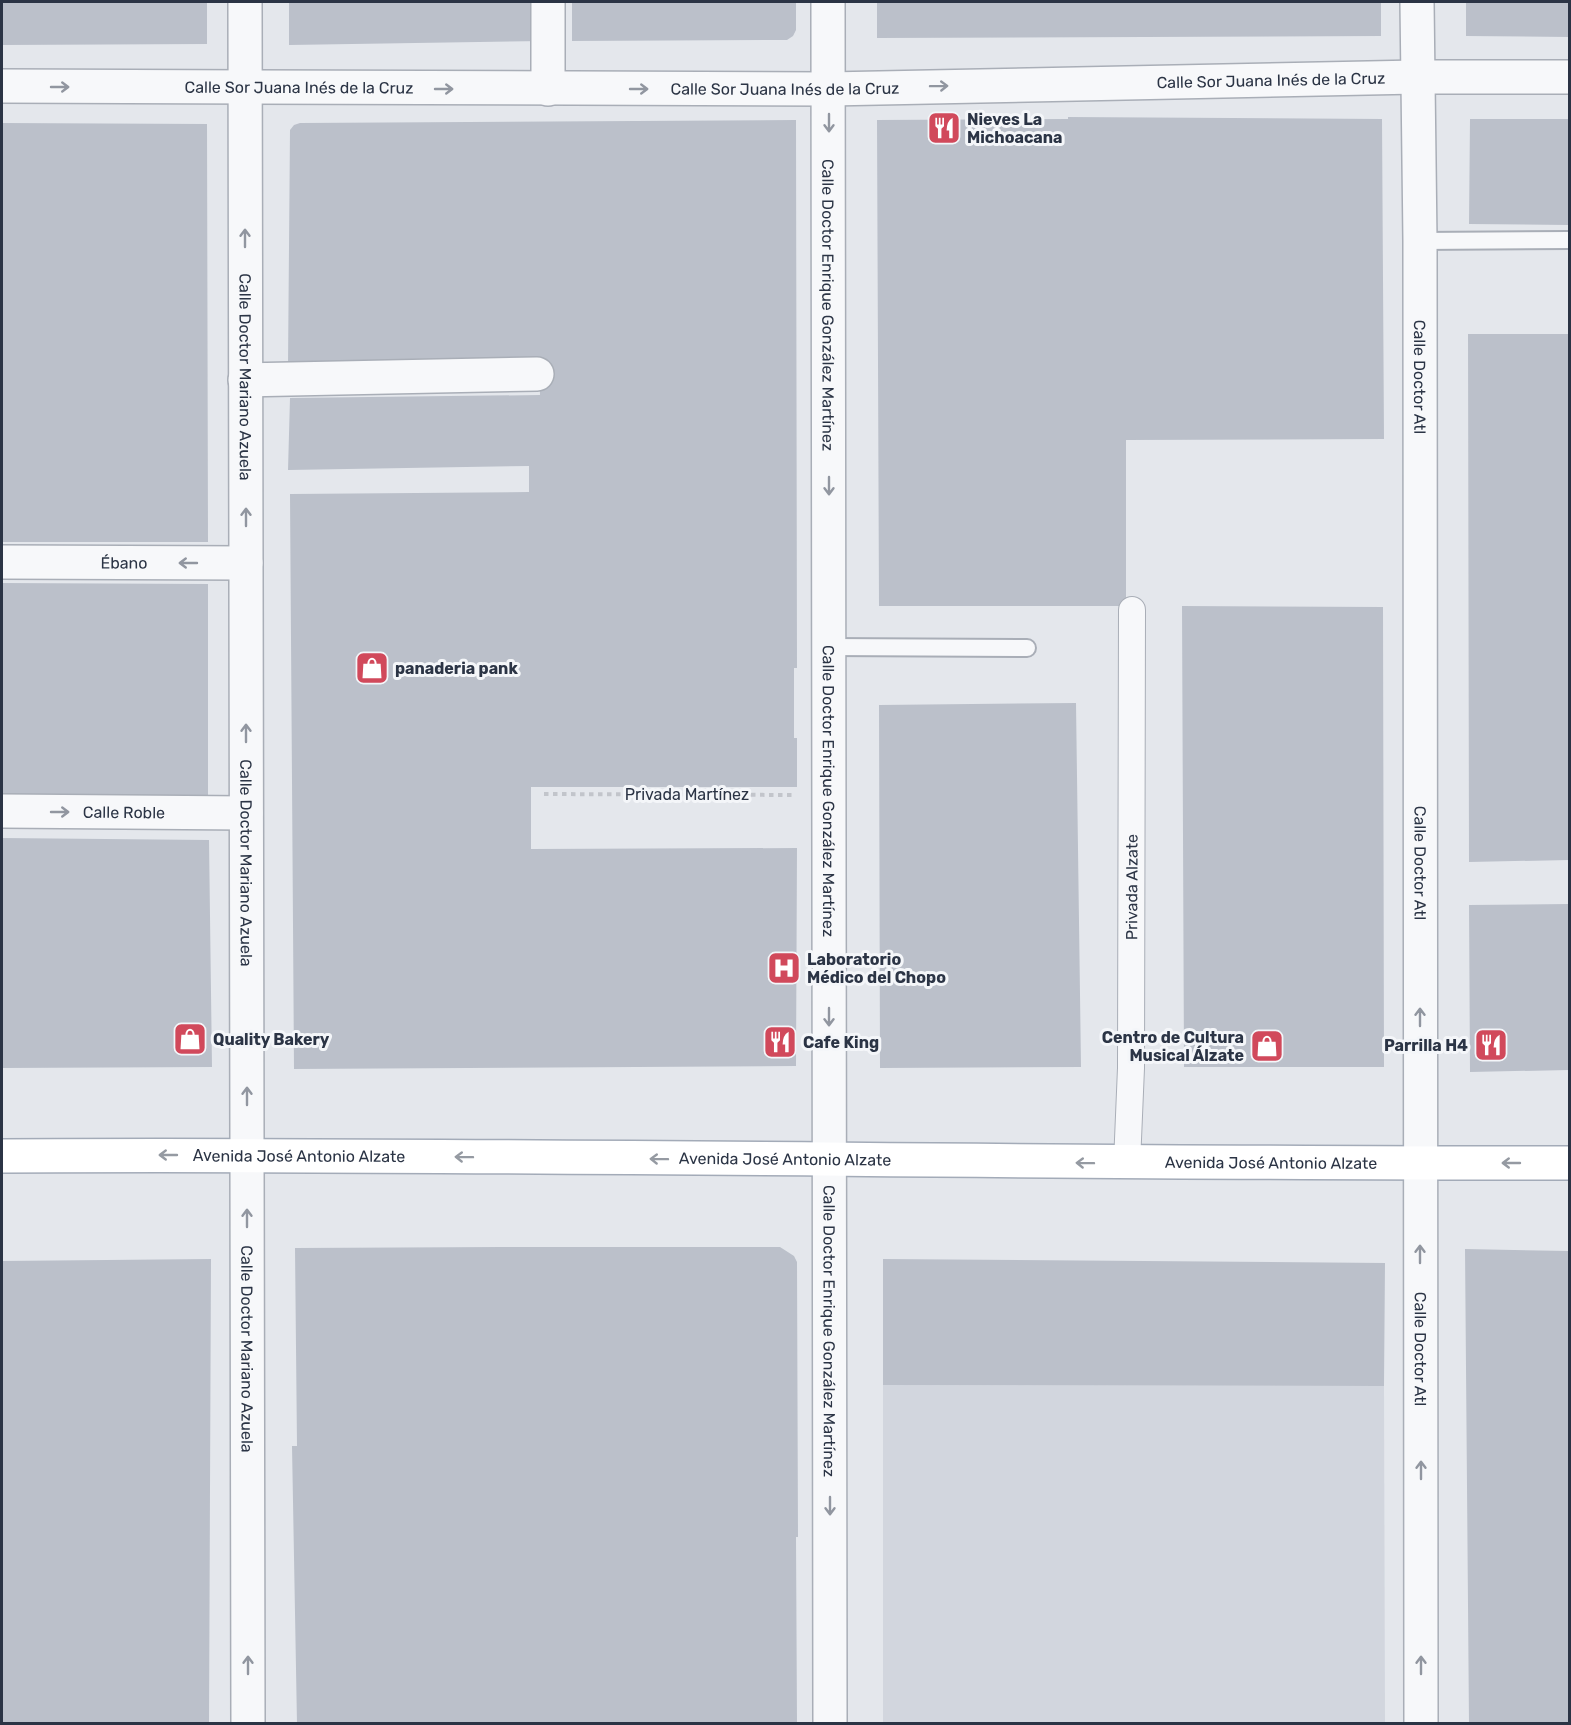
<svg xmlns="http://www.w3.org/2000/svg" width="1571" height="1725" font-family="Rubik,sans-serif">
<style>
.built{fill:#d2d6de}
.building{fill:#bbc0ca}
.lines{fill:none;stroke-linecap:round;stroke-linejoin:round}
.service-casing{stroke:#a9aeb7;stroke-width:20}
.pedestrian-casing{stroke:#a9aeb7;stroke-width:28}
.minor-casing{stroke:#a9aeb7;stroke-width:36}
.primary-casing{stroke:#a3abb8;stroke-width:36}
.path{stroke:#c2c5cb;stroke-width:4;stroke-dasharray:4.5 4.5;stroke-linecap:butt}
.service{stroke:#f7f8fa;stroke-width:16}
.pedestrian{stroke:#f7f8fa;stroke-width:26}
.minor{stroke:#f7f8fa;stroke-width:33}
.primary{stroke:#fff;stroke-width:33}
.oneway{stroke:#9196a0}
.oneway2{stroke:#959aa2}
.labels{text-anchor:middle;stroke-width:6;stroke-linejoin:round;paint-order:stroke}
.street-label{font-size:16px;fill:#2b3445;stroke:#f4f6f9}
.poi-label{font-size:16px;font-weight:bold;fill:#2b3445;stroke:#f4f6f9;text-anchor:start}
</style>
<rect width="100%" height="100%" fill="#e4e7ec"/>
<path class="built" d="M883,1385L1384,1386L1385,1723L883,1724Z"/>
<path class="building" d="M2,2H207V44L2,45Z
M289,2H543V41L289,45Z
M572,2H796V30L793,36L787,40L572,41Z
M877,2H1381V36L877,38Z
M1466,2H1569V37L1466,36Z
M1068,117L1382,119L1384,439L1126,440V606H879L877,120L1068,119Z
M1470,119H1569V225L1469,224Z
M796,120L797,668H794V738H797V787H531V849L797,848L796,1066L294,1069L290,494L529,492V466L288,470L290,398L540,395L539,362L288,364L290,130L294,125L300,123Z
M2,123L207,124L208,542H2Z
M1468,334H1569V860L1469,862Z
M2,583L208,584V797L2,796Z
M1182,606L1383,607L1384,1067H1184Z
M1076,703L1081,1067L880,1068L879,705Z
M2,838L209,840L212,1067L2,1068Z
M1569,904V1070L1470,1072L1469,905Z
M501,1247H780L794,1256L797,1262L798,1537H796L797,1724H297L292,1446H297L295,1248Z
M1465,1249L1569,1251V1724H1469Z
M211,1259L209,1724H2V1261Z
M883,1259L1385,1263L1384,1386L883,1385Z"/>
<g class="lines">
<g class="service-casing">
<path id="service" d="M1420,241L1570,240
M829,647L1027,648"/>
</g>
<g class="pedestrian-casing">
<g id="pedestrian">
<path id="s1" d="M1127,1163L1131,1068L1132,610"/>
</g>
</g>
<g class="minor-casing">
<g id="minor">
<path id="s2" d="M245,2L248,1724"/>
<path d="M548,2V89"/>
<path id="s3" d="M828,2L830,1724"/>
<path id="s4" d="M1417,2L1420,241L1421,1724"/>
<path id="s5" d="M2,86L829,89L1417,77H1570"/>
<path d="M245,380L537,374"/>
<path id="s6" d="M2,562L246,563"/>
<path id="s7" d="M2,811L246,813"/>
</g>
</g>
<g class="primary-casing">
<g id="primary">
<path id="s8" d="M2,1156C524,1153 1047,1164 1570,1163"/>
</g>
</g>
<path class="path" d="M544,794L796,795"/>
<use href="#service" class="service"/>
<use href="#pedestrian" class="pedestrian"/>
<use href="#minor" class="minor"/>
<use href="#primary" class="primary"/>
</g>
<defs><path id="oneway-shaft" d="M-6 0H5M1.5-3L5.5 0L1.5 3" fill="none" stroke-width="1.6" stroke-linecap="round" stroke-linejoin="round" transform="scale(1.5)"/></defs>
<g class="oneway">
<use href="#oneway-shaft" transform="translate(939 86) rotate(-1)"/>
<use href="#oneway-shaft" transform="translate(60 87)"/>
<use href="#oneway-shaft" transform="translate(444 89)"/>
<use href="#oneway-shaft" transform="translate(639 89)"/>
<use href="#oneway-shaft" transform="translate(829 123) rotate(90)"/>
<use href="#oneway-shaft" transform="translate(245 238) rotate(-90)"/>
<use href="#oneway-shaft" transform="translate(829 486) rotate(90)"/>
<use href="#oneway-shaft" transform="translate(246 517) rotate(-90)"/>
<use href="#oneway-shaft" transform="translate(188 563) rotate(-180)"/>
<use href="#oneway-shaft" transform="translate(246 733) rotate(-90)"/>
<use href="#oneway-shaft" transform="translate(60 812)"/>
<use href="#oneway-shaft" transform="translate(829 1017) rotate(90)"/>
<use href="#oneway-shaft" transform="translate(1420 1017) rotate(-90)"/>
<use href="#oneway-shaft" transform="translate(247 1096) rotate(-90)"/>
<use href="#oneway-shaft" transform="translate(247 1218) rotate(-90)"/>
<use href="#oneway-shaft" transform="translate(1420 1254) rotate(-90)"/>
<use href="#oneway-shaft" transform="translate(1421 1470) rotate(-90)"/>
<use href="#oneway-shaft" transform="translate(830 1506) rotate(90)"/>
<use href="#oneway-shaft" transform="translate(248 1665) rotate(-90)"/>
<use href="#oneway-shaft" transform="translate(1421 1665) rotate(-90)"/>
</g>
<g class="oneway2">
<use href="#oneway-shaft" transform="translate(168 1155) rotate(180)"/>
<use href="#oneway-shaft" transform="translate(464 1157) rotate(-179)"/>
<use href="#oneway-shaft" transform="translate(659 1159) rotate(-179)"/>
<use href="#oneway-shaft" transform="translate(1085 1163) rotate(-179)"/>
<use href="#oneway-shaft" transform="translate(1511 1163) rotate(180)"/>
</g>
<defs>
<g id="restaurant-square" transform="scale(1.725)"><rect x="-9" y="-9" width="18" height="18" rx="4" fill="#d1495b" stroke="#f4f6f9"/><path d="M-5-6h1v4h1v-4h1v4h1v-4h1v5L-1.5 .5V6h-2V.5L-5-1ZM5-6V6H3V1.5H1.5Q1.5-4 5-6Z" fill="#fff"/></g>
<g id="shop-square" transform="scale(1.725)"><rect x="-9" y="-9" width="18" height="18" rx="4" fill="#d1495b" stroke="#f4f6f9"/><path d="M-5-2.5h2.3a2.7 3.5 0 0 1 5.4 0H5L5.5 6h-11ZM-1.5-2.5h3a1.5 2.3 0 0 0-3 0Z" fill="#fff"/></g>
<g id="hospital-square" transform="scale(1.725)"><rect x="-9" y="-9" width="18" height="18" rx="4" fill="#d1495b" stroke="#f4f6f9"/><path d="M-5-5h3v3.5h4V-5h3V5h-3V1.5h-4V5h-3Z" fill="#fff"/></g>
</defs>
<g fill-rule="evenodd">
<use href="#restaurant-square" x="944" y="128"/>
<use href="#shop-square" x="372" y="668"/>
<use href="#hospital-square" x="784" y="968"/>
<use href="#shop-square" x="190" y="1039"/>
<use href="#restaurant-square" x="780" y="1042"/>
<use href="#restaurant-square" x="1491" y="1045"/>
<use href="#shop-square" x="1267" y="1046"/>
</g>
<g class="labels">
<g class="street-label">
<text dy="6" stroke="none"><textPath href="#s5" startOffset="1269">Calle Sor Juana Inés de la Cruz</textPath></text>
<text dy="6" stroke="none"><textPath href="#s5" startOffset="297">Calle Sor Juana Inés de la Cruz</textPath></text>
<text dy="6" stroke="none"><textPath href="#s5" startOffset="783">Calle Sor Juana Inés de la Cruz</textPath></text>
<text dy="6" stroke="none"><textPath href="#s3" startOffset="303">Calle Doctor Enrique González Martínez</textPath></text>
<text dy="6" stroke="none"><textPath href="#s4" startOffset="375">Calle Doctor Atl</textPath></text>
<text dy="6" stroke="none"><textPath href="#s2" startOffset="375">Calle Doctor Mariano Azuela</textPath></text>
<text dy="6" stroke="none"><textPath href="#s6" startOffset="122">Ébano</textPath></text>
<text dy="6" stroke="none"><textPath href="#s3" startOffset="789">Calle Doctor Enrique González Martínez</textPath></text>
<text x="687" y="800">Privada Martínez</text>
<text dy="6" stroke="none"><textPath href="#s7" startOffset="122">Calle Roble</textPath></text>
<text dy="6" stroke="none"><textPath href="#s2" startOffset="861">Calle Doctor Mariano Azuela</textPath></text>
<text dy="6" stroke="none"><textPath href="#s4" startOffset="861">Calle Doctor Atl</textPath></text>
<text dy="6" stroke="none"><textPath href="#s1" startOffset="276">Privada Alzate</textPath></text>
<text dy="6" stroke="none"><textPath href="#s8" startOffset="297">Avenida José Antonio Alzate</textPath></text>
<text dy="6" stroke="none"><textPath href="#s8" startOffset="783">Avenida José Antonio Alzate</textPath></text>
<text dy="6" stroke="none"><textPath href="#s8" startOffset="1269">Avenida José Antonio Alzate</textPath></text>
<text dy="6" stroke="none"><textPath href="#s3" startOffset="1329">Calle Doctor Enrique González Martínez</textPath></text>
<text dy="6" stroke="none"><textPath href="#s2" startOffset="1347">Calle Doctor Mariano Azuela</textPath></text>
<text dy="6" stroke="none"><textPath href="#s4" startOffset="1347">Calle Doctor Atl</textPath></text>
</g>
<g class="poi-label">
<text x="967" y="125">Nieves La<tspan x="967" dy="18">Michoacana</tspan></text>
<text x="395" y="674">panaderia pank</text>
<text x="807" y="965">Laboratorio<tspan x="807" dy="18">Médico del Chopo</tspan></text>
<text x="1244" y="1043" text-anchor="end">Centro de Cultura<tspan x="1244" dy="18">Musical Álzate</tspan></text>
<text x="213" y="1045">Quality Bakery</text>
<text x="803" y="1048">Cafe King</text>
<text x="1468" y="1051" text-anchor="end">Parrilla H4</text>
</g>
</g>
<rect width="1571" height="1725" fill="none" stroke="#2b3445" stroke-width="6"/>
</svg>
